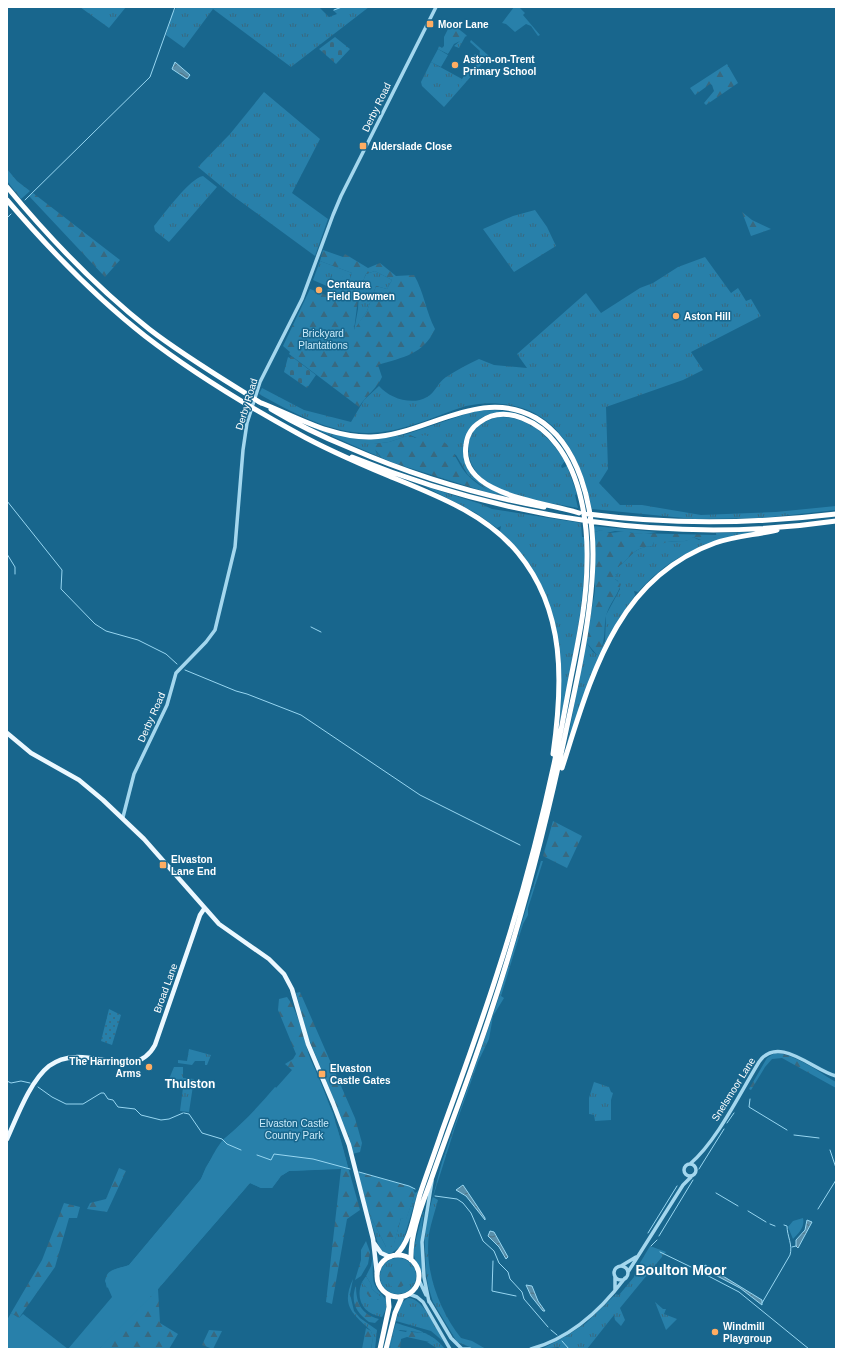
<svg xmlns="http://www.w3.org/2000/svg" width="843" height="1356" font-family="Helvetica,sans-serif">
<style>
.grass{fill:url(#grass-tufts)}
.forest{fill:url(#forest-firs);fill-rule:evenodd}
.cemetery{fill:url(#cemetery-stones)}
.park{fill:#2880aa}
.garden{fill:url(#garden-dots)}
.water{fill:url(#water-waves);stroke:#97d6f1}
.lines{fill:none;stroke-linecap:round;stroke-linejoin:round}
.stream{stroke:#97d6f1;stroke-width:1}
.minor{stroke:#a4d7ee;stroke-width:3.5}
.major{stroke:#ecf8ff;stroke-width:4.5}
.highway{stroke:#fff;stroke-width:5}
.poi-dot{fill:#ffad62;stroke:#18668d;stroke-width:1.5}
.labels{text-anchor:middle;stroke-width:3;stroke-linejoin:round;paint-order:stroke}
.poi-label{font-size:10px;font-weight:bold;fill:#fff;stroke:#18668d;text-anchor:start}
.street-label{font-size:10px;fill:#fff;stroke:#18668d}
.park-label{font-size:10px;fill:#caebfa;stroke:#18668d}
.quarter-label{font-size:12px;font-weight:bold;fill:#fff;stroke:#18668d}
.district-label{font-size:14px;font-weight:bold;fill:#fff;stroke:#18668d}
</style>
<defs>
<pattern id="grass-tufts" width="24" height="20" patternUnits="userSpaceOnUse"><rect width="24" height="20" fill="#2880aa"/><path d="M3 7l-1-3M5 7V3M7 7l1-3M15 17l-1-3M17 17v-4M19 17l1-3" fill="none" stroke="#386980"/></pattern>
<pattern id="forest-firs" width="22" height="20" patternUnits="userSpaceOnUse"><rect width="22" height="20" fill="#2880aa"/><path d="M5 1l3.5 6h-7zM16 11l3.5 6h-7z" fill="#386980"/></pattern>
<pattern id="cemetery-stones" width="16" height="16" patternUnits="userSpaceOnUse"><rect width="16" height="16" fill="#2880aa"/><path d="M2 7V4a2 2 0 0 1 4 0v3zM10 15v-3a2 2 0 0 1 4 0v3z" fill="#386980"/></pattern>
<pattern id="garden-dots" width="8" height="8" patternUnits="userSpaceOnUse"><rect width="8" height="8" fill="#2880aa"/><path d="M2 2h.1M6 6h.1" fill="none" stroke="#386980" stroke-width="1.8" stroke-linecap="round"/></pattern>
<pattern id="water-waves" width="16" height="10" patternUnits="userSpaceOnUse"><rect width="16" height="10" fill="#598faa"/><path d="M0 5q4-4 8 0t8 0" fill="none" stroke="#547484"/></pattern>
</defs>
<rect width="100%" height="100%" fill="#18668d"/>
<path class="grass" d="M80,7H126L109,28Z
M177,7H319L329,17L337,14L333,10L339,7H369L291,67L213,9L184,48L166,35L172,14Z
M452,36L465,37L459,48L454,46L460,41L454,44L448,54L438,49L439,46L442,48L444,46V37Z
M431,62L462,79L459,90L444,107L422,86L421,82Z
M264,92L320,139L292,193L328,219L315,256L233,196L198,167L230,134Z
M203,176L217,187L169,242L155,231L154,226C163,215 190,178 203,176Z
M535,210L547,227L556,246L514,272L483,229L513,216Z
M705,257L731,293L738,288L746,301L751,299L761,316L691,352L703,370L683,380L606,407L608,469L599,483L620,505H642L701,515L776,512L836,506V510L762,518L694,519L592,509C582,462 561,413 509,405C494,402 480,403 466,406C434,416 402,433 367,433C330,433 291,412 259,394L262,388L304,410L351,422L364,400L379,386C389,398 412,406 427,397C435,393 438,382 446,377C457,370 468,364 479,359L494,365L527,368L517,354L586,293L601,313L640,288L653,283L678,267Z
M320,261L352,273L349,281L331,276L329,287L313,280Z
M375,271L392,280L387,289L376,286L367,311L354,331L358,309L359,291L366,274Z
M494,410L517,413C504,412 492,411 481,418C460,430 459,461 475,477C488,490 504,496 522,500L486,492V489L468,475L456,455L410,435L389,442L374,444L376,452L382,458L309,426L354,438H387L407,434L475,411Z
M499,417C531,417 549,437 565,461L561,466L562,468L567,466L577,494L575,495L578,508C542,501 462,494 469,443C471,427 486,420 499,417Z
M424,486L481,504L492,509L581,523L582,537H585C586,601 572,664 559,727C567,652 558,584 500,531L501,526L497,528L476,513Z
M593,526L657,532L644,534L615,531L606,533L601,530L595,532Z
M758,532C705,544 676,550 638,592L634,591L635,595L614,629L567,744L586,642L593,652L597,655L605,641L606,615L620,589L618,581L615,579V575L619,573V566C633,556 632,548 652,546L654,542L686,541L693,537L699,540L716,537V533Z
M541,861H543L528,908V915L523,924L501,996L504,998L493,1016L489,1039L478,1062L456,1124L433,1197L438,1200C435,1211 431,1223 429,1234C424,1270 439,1310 461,1338L472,1341L486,1349H475L457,1342L433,1302L428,1286L426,1270L424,1230L442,1162L496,1006Z
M189,1049L211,1055L207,1065H205V1061H195L192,1065L178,1063V1060L187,1061Z
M174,1067H183V1078L194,1079L189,1112L180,1111L184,1080L169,1079Z
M594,1082L609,1087L611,1092L613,1093L611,1100V1120L595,1121L594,1115L589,1114V1098Z
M418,1191L404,1238L400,1247L390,1254L383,1252L378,1244L368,1211L386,1247L394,1243L401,1218L406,1219L415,1193Z
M423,1212H424C419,1242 421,1269 428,1298L424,1286L421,1271L415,1259L413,1251Z
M650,1246L666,1252L620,1308L625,1320L621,1326L615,1320L614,1315L587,1349H561L558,1347L542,1349L568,1335L586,1323L616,1294L619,1295L634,1277L637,1268Z
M373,1256C373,1264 372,1276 374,1283C380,1299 394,1296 382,1317C363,1314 355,1299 362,1282L378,1300L381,1297L372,1289L371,1284L366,1276L371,1266Z
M380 1276a18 18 0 1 1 36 0a18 18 0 1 1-36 0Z
M353,1279L350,1294L354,1311L360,1318L377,1330L375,1349H371C372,1344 374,1335 370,1330C354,1314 340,1307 353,1279Z
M408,1298C423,1297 437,1331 444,1342L431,1331L396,1321L401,1303Z
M655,1302L663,1309H666L664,1314L677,1319L666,1330Z
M396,1323C415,1329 432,1332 445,1349H438L427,1342H434L426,1333L400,1330L393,1334L390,1349H388Z"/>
<path class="forest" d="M451,23L465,34L467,36L462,38L444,37Z
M471,40L489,56L459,90C458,82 465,77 466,70L473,69L480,61L473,57L475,54L479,56L480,51L470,42Z
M727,64L738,83L706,105L704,103L714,91L712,85L710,84L695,95L690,88Z
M7,169L17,181L30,191L21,199L7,181Z
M33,193L120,260L105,277L29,196Z
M742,212L752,220L771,229L751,236Z
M323,250L343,257L345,254L368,268L380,263L396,276L414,275C424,292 426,312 435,329C423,355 403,357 378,365L382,377C377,389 366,395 359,407L289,354L290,352L283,346L310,289L326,295L333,272L341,274L344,279L349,281L352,273L320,261ZM375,271L392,280L387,289L376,286L367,311L354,330L359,291L366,274Z
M410,435L415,438L424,435C452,442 449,446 462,468C468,477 477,484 486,489V492L394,463L382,458L373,447L374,444L389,442Z
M601,530L609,533L629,531L630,533L716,535V537L704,541L693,537C686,545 671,538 662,544L654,542L652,546C632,548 633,556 619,566V573L615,575V579L621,584C618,595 609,604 606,616C603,631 607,642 597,655L586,642L595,591V532Z
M553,821L582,836L567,868L543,856Z
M300,992L355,1118L362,1143L360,1152L352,1154L335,1102L308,1037L296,993Z
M287,997C300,1013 304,1045 313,1066L254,1140L107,1288C101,1268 117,1270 129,1265L201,1179L206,1167L224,1139L251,1116L292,1070L285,1064L293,1059L296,1054L278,1010L279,999Z
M775,1053C797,1055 817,1071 836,1082V1088L782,1058L772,1059L765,1067L751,1090L749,1089L767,1058Z
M319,1084L333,1113L360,1210L347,1219L332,1304L326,1302L341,1169L289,1171L281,1176L272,1188H261L250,1183L158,1289L160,1323L178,1334L169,1349H99Z
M119,1168L126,1171L107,1212L87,1209L90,1203L106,1199Z
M358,1172L412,1187L415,1193L406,1220L401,1218L394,1244L390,1247H386L368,1211Z
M64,1203L80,1207L77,1218H69L55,1267L19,1318L11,1313L42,1260Z
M366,1241L370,1252L368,1264L361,1276L355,1280L361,1260V1250Z
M387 1278a10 10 0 1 1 20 0a10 10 0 1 1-20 0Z
M366,1276L371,1284L372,1289L381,1297V1300L370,1298L365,1291L367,1288L362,1282Z
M356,1285C356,1302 360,1314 379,1319L375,1323L369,1322C356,1312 350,1302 356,1285Z
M366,1328L371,1331L373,1337L371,1349H362Z
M409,1328L411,1332L425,1333L433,1338L434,1343L407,1337L401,1339L400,1349H390L393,1334L396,1330L406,1332Z
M209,1330L222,1331L213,1349L202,1345Z"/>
<path class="cemetery" d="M335,37L350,49L336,64L319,49Z
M291,356L316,375L307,388L284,372L288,357L290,358Z"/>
<path class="park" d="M514,7H519L525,13L523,15L540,35L538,36L531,26L526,24L515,32L506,24L502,23Z
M438,49L448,55L441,67L431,62Z
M309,1056C326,1092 339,1129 348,1168L289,1171L281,1176L272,1188H261L250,1183L158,1289L99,1349H7V1320L11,1313L19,1318L23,1314L68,1349L112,1297L105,1281C109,1268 118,1269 129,1265L201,1179C205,1170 217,1145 224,1139C243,1123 259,1106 275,1087L277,1088Z
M803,1218C805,1227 799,1233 793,1239L788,1227L793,1221Z"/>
<path class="garden" d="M109,1009L121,1015L112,1045L101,1041Z"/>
<path class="water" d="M175,62L190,75L187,79L172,69Z
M463,1185L485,1218V1220L466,1196L456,1190Z
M807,1220L812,1222L798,1248L796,1246V1240L805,1230Z
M490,1231L494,1232L508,1257L506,1259L499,1247L488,1236Z
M705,1265L762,1300V1305L740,1288L702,1268Z
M526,1285L532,1286L538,1301L545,1311H543L531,1296Z"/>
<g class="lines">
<path class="stream" d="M334,10L342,7
M25,200L150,77L175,7
M7,218L11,214
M7,501L62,570L61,589L95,624L106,631L138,640L166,654L177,664
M7,554L15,567V574
M311,627L321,632
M185,670L236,691L247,694L301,715L420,795L520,845
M7,1081L11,1083L21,1081L30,1083
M38,1087L52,1097L66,1104H83L101,1093H104L108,1099L113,1100L118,1107L135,1109L141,1115L161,1120L169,1119L183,1113
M750,1099L749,1107L787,1130
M184,1113L189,1114L202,1133L222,1139L227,1144L241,1150
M727,1123L734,1113
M794,1135L819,1138
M830,1150L836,1168
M257,1155L271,1160L274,1154L313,1159L350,1169
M699,1169L724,1129
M359,1172L409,1186L415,1189
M716,1193L738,1206
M435,1196L457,1199L463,1203L471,1213L483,1241L494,1251L499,1263L508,1272L510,1279L522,1292L524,1299L548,1327
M818,1209L836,1180
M748,1211L766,1222
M770,1224L775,1226
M648,1233L677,1186
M659,1236L693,1180
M651,1246L657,1240
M792,1247L796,1246
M660,1252L691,1267
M493,1261L492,1291L516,1296
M697,1270L739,1292L809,1349
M762,1303L790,1255C793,1245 787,1236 787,1226L784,1225
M551,1330L557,1335
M562,1341L569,1349"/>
<path class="minor" d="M123,817L134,774L167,705L176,673L206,642L215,630L235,547L243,450L247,423L260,382L302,299L333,215L341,196L436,7
M684 1170a6 6 0 1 1 12 0a6 6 0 1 1-12 0Z
M690,1164C717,1141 740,1093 759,1062C778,1034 813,1070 836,1076
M621,1266L636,1257
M614 1273a7 7 0 1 1 14 0a7 7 0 1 1-14 0Z
M628,1272L683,1185L691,1177
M419,1280L426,1295
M615,1290V1276
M409,1294L417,1297L423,1302L450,1349
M429,1301L451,1338L462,1349
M429,1302L424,1277L422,1242L432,1181
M461,1349H470
M531,1349C571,1338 601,1310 625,1278"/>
<path class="major" d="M7,733L31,753L79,780L103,800L144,839L219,924L269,959L284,974L292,989L308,1044L333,1103L349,1145L373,1239L377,1274
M7,1139C17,1117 30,1081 49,1066C85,1039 133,1086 155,1045L200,915L204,909
M374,1243L381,1253L390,1257"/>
<path class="highway" d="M7,187C50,239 96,287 149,329C184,356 223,379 261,403
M7,200C49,249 94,296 145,336C193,373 244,404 297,433C327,450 358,463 389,476C435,495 485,513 518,553C566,611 563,684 553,754
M259,402C295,416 331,438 371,437C427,435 480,386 536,418C580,444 593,507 593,554C593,605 580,667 569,717C546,827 518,935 481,1041C465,1088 447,1134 431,1180C422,1205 410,1233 411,1260
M271,409C296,424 323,437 350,448C412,475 477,495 544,507
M352,457C505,519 672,545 836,521
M588,514C671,525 753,524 836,514
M562,768C591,678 615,579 715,543C735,536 756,535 777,530
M396,1255C411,1241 414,1214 420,1194C427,1173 435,1152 442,1131C461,1079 480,1027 497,974C527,883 551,788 568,693C576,650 587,606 587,561C588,524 581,476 557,445C541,423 506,403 480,422C472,427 467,435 466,445C458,496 546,502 579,513
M377 1276a21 21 0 1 1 42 0a21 21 0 1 1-42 0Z
M380,1349L389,1307L388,1295
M386,1349L395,1313L402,1297"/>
</g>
<g class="poi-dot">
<rect x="426" y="20" width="8" height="8" rx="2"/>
<circle cx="455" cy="65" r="4"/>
<rect x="359" y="142" width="8" height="8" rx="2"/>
<circle cx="319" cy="290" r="4"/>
<circle cx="676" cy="316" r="4"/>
<rect x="159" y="861" width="8" height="8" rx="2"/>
<circle cx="149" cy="1067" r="4"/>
<rect x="318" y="1070" width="8" height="8" rx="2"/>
<circle cx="715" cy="1332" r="4"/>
</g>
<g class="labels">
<g class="poi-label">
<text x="438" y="28">Moor Lane</text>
<text x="463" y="63">Aston-on-Trent<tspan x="463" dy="12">Primary School</tspan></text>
<text x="371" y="150">Alderslade Close</text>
<text x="327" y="288">Centaura<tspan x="327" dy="12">Field Bowmen</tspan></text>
<text x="684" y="320">Aston Hill</text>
<text x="171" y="863">Elvaston<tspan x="171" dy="12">Lane End</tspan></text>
<text x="141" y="1065" text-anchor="end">The Harrington<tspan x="141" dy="12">Arms</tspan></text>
<text x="330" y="1072">Elvaston<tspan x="330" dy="12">Castle Gates</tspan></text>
<text x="723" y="1330">Windmill<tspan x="723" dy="12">Playgroup</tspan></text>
</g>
<g class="street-label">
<text transform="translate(376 107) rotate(-64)" y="4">Derby Road</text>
<text transform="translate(246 404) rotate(-73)" y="4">Derby Road</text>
<text transform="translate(151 717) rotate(-66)" y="4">Derby Road</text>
<text transform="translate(165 988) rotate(-70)" y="4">Broad Lane</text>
<text transform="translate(733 1089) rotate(-58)" y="4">Snelsmoor Lane</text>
</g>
<g class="park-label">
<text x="323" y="337">Brickyard<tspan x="323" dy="12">Plantations</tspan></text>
<text x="294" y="1127">Elvaston Castle<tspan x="294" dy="12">Country Park</tspan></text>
</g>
<g class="quarter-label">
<text x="190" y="1088">Thulston</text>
</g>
<g class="district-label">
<text x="681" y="1275">Boulton Moor</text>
</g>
</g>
<rect width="843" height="1356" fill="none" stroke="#ffffff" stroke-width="16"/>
</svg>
